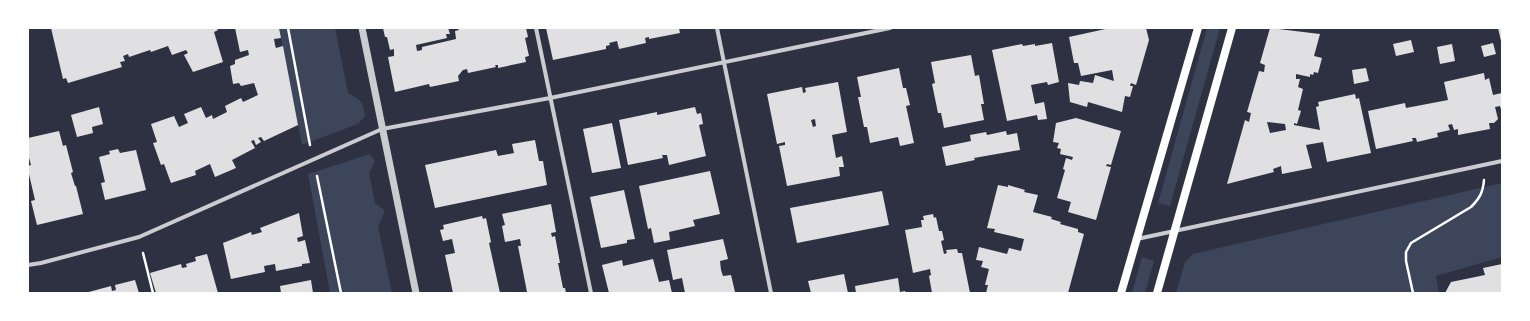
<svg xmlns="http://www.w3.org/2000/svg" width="1530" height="321" font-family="Lato,sans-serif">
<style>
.green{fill:#3c4559}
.building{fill:#e0e0e3;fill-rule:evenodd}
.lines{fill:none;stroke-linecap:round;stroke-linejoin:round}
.path{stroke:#fff;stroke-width:2.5}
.minor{stroke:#caccd0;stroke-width:4}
.tertiary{stroke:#caccd0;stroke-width:7}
.secondary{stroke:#fff;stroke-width:8}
</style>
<rect width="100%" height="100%" fill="#2d3142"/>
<path class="green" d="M279,28H335L348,93C360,99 364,102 365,116L358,124L302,145Z
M1207,28H1220L1170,206L1158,203Z
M370,154L375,161L369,173L375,203L385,211L378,227L392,293H330L308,174Z
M1502,183V257L1436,276L1439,293H1176L1185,262L1193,254Z
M1142,257L1154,261L1145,293H1132Z"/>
<path class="building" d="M51,28H217L218,30L214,32L223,62L193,72L184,55L188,53L186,50L172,55L168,46L151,52L150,50L129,57L128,54L123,56L125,61L120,62L122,67L68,83L66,78L63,79Z
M235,28H279L281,38L274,39L275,45L276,48L283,46L298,125L264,141L261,137L258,138L261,142L256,145L254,140L251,141L255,148L232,160L236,168L215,177L210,164L195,171L196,175L171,183L164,164L161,165L153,143L157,142L151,124L174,116L179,127L188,123L184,114L201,107L206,118L212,115L213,119L227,112L225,106L241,98L243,102L258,95L254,83L241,86L239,83L233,84L230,66L235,64V60L249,55L248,50L240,52Z
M383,28H448L450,34H446L447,38L416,45L417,51L422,50V47L456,39L455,31L459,30L458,28H526L528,37L525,38L529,56L525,57L526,62L498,68V65H495L496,67L468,73L467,69L463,70L458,76L459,81L430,87L429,84L395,92L388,57L394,56V49L390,50L387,37H385Z
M546,28H679L680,33L649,39V37L645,38L646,43L619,49L617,41L609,43L610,45L606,46V49L553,60Z
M1110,28H1146L1149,40L1136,85L1131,83L1130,86H1133L1130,97L1125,96L1122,112L1088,102L1087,107L1070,102L1068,83L1079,85L1080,81L1093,83L1095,75L1114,81L1112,70L1081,76L1078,63H1074L1069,37Z
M1270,28L1320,34L1314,56L1322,58L1318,73L1314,72L1313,75L1310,74V77L1296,74V79H1300L1298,87L1303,89L1298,110L1301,111L1297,124L1294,123V125L1320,130L1316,107L1319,106L1318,102L1355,94L1356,99L1359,98L1371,153L1327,162L1323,142L1306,145L1312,168L1282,174L1281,166L1273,169L1274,172L1227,184L1245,120L1249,122L1251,113L1247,112L1259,71L1264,72L1265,65L1260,63ZM1267,122L1285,124L1286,130L1270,133Z
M1498,28H1502V41H1501Z
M1411,40L1414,52L1396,56L1393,44Z
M1052,43L1059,82L1048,85L1047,82L1031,85L1035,104L1044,102L1047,119L1038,120L1037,115L1007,121L992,50L1022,44L1023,46L1035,44V46Z
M1493,43L1496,54L1484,57L1481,46Z
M1452,44L1455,61L1440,64L1437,47Z
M971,55L975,76L979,75L984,104H981L984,120L944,128L941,113H938L932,84L935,83L931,62Z
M899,68L903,88H906L910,105L906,106L914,143L900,146L898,137L870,143L867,127H864L858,97H861L857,77Z
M1366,68L1369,81L1354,84L1352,70Z
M1484,73L1485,80L1489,78L1493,95L1502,93V113L1500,106L1495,107L1498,119L1494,123H1489L1490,129L1458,135V129L1454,130L1452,124L1448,125L1450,130L1437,133L1438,137L1417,142L1416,138H1412L1413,141L1376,149L1368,111L1405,103L1406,108L1448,100L1444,82Z
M838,82L847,132L832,135L836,158L842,156L844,167H839L840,176L787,186L779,146L785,145V142L777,144L767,94L802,87L803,93L806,92L805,88ZM815,119L816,126L813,127L811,120Z
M99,107L103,124L92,127L93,133L77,137L71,115Z
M695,107L697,114L701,113L703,124L699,125L706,156L669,165L667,155H662L663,158L628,165L619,120L657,112V115Z
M1076,118L1121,131L1111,165L1107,164L1106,166L1111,167L1096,220L1068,212L1071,202L1057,198L1065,170L1063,169L1066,158L1072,160L1073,157L1060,154L1061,149L1057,148L1059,143L1053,142L1056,123Z
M612,123L621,168L592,173L583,129Z
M59,131L63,146L66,145L73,172L71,173L75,186H76L83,214L37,225L31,201L35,200L28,170V166L31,165L28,154V138Z
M1006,131L1007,135L1017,133L1020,150L974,158L975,160L946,166L942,147L971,141L970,135L986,132L987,135Z
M535,140L539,161H543L547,185L435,208L425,165L496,150L498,156L514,153L512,144Z
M118,149L120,153L136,150L146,190L105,200L101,183L105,182L99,157L110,154L109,151Z
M710,171L720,214L693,220L695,226L669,232L670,240L654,243L651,228L648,229L639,186Z
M998,185L1008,187V185L1025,190L1024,192L1038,195L1033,212L1052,217L1051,219L1061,222L1060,224L1078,229V232L1084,234L1068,293H986L988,285H985L989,269L981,267L983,261L976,260L979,247L1007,254L1009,248L1021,251L1024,239L994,232L995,229L987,228Z
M624,190L635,239L627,240V243L601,248L590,197Z
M882,191L889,225L797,243L790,208Z
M551,204L556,232L551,233L552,237L555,236L560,263H558L563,288H565L566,293H523L527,292L518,246H521L520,239L505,242L502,226L505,225L502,214Z
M299,213L303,236L297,238L298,242L305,240L310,263L302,264V266L276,271L275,264L264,266L265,272L231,279L223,243L251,232L252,235L262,232L260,228Z
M933,214L934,218L936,217L939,231H942L944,240L941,241L944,254L947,253L946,250L957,249L958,253H962L970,293H932L929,276L931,275L930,269L913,273L905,230L922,227L921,220H924L923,216Z
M482,216L483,219L486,218L491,242L489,243L500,293H453L445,255L455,253L452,239L443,241L440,230L444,229L443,225Z
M723,239L728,259L720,261L721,270L723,276L731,275L735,292L685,293L682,278L673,280L667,250Z
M207,254L218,293H156L150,273L181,264L182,268L187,267L186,264L196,261L195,257Z
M653,259L659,282L669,280L672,293H609L602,265L622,260L623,266Z
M1502,264V293H1445L1451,282L1485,275L1483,268Z
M844,274L848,293H811L808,281Z
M898,278L900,292L905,291L906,293H856L855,286Z
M135,280L139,293H85L111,286L112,291L116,290L115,285Z
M311,280L313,293H281L280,286Z"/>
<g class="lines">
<path class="path" d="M288,28L310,145
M317,176L341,293
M143,253L153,293
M1413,293L1406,261V252L1411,243L1471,207C1480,198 1483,192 1484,180"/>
<path class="minor" d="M536,28L591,293
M717,28L771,293
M1137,239L1502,161
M28,265L41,263L139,237L382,129L550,98L890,28"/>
<path class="tertiary" d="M362,28L416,293"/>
<path class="secondary" d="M1121,293L1198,28
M1157,293L1232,28"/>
</g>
<rect width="1530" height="321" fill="none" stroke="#ffffff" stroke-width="58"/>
</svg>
